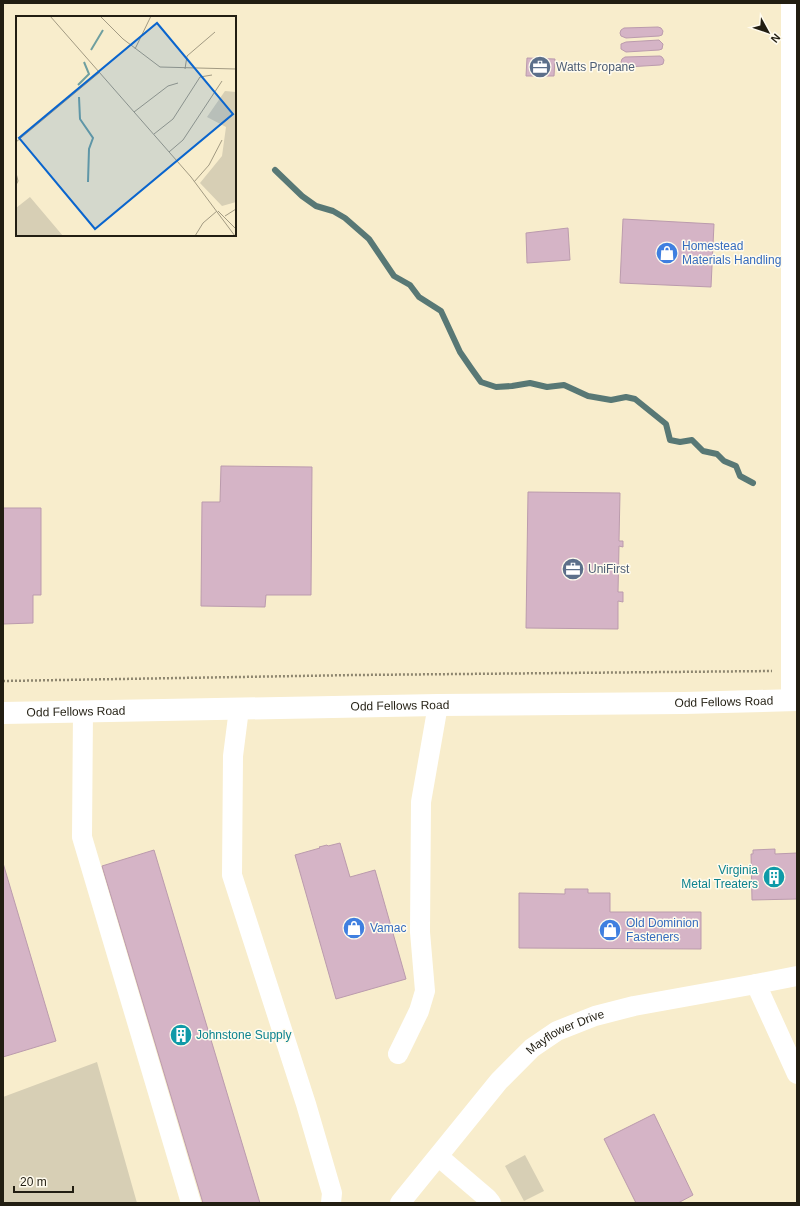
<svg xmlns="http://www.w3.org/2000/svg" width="800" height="1206" font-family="Helvetica,sans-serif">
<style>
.green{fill:#d7cfb5}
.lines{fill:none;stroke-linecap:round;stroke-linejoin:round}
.stream{stroke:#587875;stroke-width:6}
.building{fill:#d5b4c6;stroke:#bb9bad}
.path{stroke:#8e866f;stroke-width:2.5;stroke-dasharray:2 2;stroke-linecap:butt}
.minor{stroke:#fff;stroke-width:20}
.major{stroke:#fff;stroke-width:22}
.labels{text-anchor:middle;stroke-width:3;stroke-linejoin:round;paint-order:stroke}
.service-label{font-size:12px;fill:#4e5e75;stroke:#fffbee;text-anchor:start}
.shop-label{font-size:12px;fill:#366cbe;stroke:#fffbee;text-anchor:start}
.street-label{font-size:12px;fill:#221e12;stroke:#fffbee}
.culture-label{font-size:12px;fill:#0d838f;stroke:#fffbee;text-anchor:end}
.inset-river{fill:none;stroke:#6f9fa0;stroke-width:2}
.inset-road{fill:none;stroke:#a29a82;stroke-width:1}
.view{fill:#0a65ce;fill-opacity:0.15;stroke:#0a65ce;stroke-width:2}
.inset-edge{fill:none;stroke:#221e12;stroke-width:2}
</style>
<rect width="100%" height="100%" fill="#f8edcc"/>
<path class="green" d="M97,1062L137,1203H3V1097Z
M525,1155L544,1191L524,1201L505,1166Z"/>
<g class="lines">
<path class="stream" d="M275,170L302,196L316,206L333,211L345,218L369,239L394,276L410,285L419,297L441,311L460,352L471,368L481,382L496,387L512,386L530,383L547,387L564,385L588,396L611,400L626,397L635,399L666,424L670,440L680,442L692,440L703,451L717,454L724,461L736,466L740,476L753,483"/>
</g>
<path class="building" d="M658,27L661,28L663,31L662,35L659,36L626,38L621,36L620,33L621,30L624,28Z
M659,40L663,44L662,49L659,50L626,52L621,49V44L626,42Z
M660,56L662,57L664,60L663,64L660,65L627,67L623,65L621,62L622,59L625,57Z
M527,58L555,59L554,76H526Z
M623,219L714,224L711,287L620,283Z
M568,228L570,260L527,263L526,233Z
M221,466L312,467L311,595H266L265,607L201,606L202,502H220Z
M528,492L620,493L619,541H623V547L619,546L618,592H623V602L618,601V629L526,628Z
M3,508H41V595H33V623L3,624Z
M340,843L350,877L375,870L406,979L336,999L295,855L320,848L319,847L327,845L328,846Z
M775,849V854L797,853V899L752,900L751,854H753V850Z
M154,850L260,1203H203L102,866Z
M3,863L56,1041L3,1057Z
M565,889H588V893H610V912H701V949L519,948V893L565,894Z
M654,1114L693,1195L678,1203H636L604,1139Z"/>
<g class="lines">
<path class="path" d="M3,681L356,675L772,671"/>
<g class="minor">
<path d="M791,700V3"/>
<path d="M239,709L233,756L232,875L306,1104L332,1193L331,1203"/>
<path d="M83,711L82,837L191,1203"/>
<path d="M756,984L797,1074"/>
<path d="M398,1054L419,1011L425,991L420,932L421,802L438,705"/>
<path d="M439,1157L487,1198L491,1203"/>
<path id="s1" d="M400,1203L499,1081L532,1048L557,1031L595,1016L634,1006L756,984L797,976"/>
</g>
<path class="major" id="s2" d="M3,713L438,705L684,703L797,700"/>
</g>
<defs>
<g id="office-disc" transform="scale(1.15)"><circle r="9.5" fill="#5c6f8a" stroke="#fffbee"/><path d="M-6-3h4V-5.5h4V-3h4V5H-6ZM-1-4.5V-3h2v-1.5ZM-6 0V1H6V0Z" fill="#fff"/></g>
<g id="shop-disc" transform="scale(1.15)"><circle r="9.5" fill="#3f7fe0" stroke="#fffbee"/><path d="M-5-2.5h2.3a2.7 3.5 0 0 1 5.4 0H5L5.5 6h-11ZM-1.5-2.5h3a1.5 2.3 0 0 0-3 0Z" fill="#fff"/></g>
<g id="building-disc" transform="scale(1.15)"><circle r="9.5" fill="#0f9aa8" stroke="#fffbee"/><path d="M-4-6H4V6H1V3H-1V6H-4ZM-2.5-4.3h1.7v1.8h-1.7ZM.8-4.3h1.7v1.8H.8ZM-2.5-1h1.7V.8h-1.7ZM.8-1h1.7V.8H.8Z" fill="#fff"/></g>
</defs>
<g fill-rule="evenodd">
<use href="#office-disc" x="540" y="67"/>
<use href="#shop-disc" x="667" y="253"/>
<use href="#office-disc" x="573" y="569"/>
<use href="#building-disc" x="774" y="877"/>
<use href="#shop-disc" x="354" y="928"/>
<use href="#shop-disc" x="610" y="930"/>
<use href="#building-disc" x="181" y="1035"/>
</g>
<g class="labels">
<g class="service-label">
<text x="556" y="71">Watts Propane</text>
<text x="588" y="573">UniFirst</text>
</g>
<g class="shop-label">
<text x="682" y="250">Homestead<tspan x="682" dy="14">Materials Handling</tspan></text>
<text x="626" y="927">Old Dominion<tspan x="626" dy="14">Fasteners</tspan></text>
<text x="370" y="932">Vamac</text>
</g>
<g class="street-label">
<text dy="4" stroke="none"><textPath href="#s2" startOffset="721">Odd Fellows Road</textPath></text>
<text dy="4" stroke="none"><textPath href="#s2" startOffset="397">Odd Fellows Road</textPath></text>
<text dy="4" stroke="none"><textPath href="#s2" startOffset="73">Odd Fellows Road</textPath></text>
<text dy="4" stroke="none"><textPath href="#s1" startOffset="241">Mayflower Drive</textPath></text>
</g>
<g class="culture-label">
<text x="758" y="874">Virginia<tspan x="758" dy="14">Metal Treaters</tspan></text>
<text x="196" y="1039" text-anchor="start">Johnstone Supply</text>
</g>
</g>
<g transform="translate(16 16)">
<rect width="220" height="220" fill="#f8edcc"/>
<path d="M209,75L220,76V186L206,190L184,167L206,140L210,111L191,101ZM14,181L47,220H0V192Z" fill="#d7cfb5"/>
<path class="inset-river" d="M75,34L87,14M62,69L73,58L68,46M63,81L64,103L77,122L73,133L72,166"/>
<path class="inset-road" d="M34,0L175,161L219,220M84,0L107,23L144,51L220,53M119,33L135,0M169,53L171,40L199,16M118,96L152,70L162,67M138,118L157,103L184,61L196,59M0,126L84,56M153,136L167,124L206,65M0,157L2,165L0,169M178,166L193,149L206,124M202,195L220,213M209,200L220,193M179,220L187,207L201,195"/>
<path class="view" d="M141,7L217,98L79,213L3,122Z"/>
<rect width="220" height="220" class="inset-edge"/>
</g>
<rect width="800" height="1206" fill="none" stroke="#221e12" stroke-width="8"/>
<g transform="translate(768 32) rotate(130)" stroke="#fffbee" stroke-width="3" paint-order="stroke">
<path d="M0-3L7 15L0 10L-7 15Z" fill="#221e12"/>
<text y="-6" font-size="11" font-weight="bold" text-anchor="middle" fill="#221e12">N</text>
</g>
<path d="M14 1186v6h59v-6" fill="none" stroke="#221e12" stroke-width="2"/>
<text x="20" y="1186" font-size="12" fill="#221e12" stroke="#fffbee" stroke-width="3" paint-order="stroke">20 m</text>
</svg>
